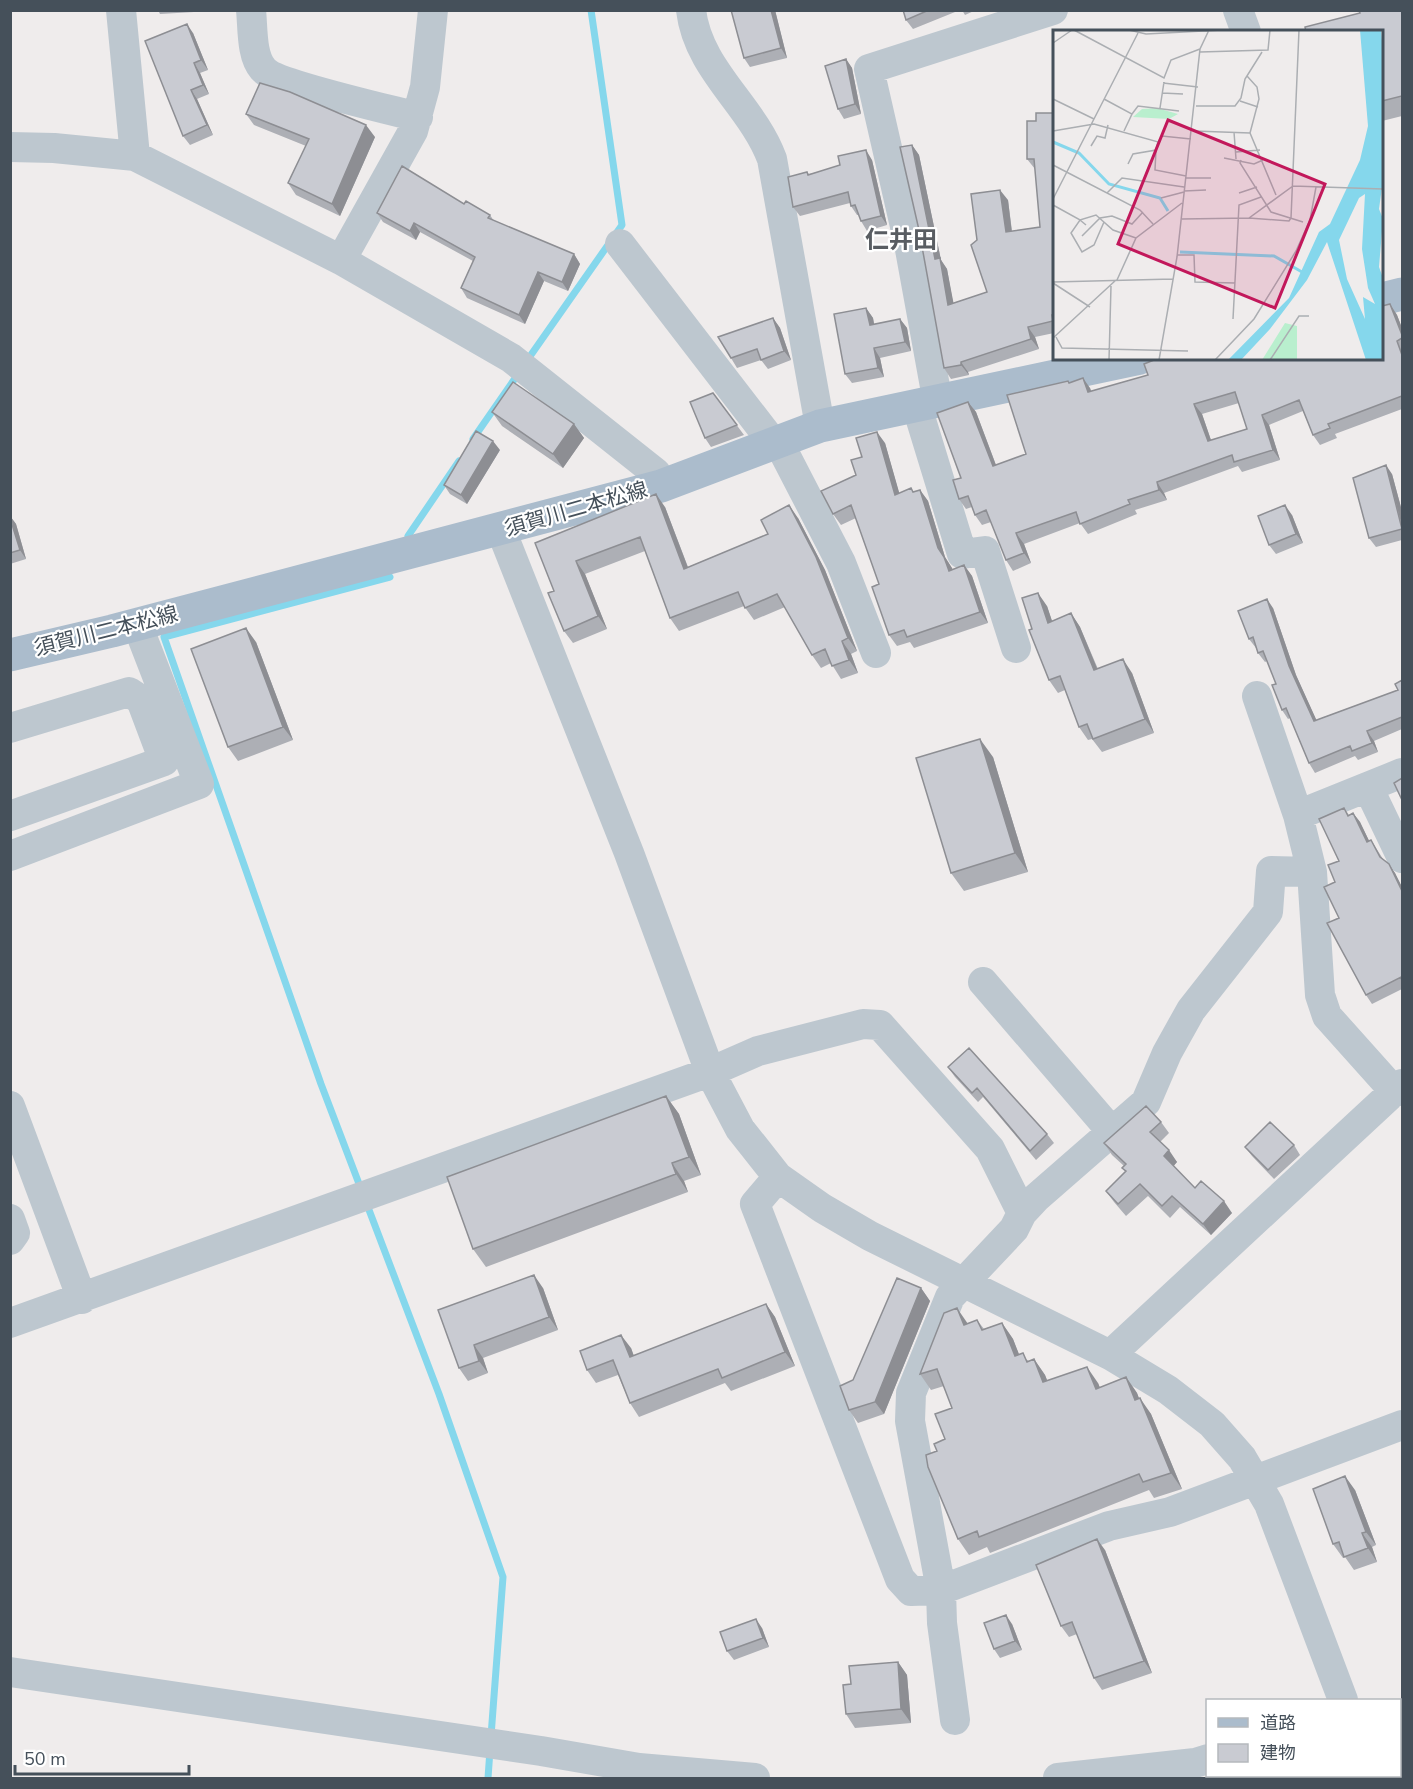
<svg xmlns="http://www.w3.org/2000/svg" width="1413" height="1789" font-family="'Nunito Sans','Noto Sans JP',sans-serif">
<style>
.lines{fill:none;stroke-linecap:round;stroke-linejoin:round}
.stream{stroke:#85d7ec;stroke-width:7}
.minor{stroke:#bdc7cf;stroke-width:30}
.major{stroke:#abbccc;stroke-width:33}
.wall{fill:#adafb5;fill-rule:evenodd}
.shaded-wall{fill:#8d8e93}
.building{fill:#c9cbd2;stroke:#8d8e93;stroke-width:1.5;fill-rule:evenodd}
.labels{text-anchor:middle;stroke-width:4.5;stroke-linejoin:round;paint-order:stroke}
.street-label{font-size:21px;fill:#45505a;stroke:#fff}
.quarter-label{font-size:24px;font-weight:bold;fill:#595d62;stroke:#fff}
.inset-river{fill:none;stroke:#85d7ec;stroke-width:3}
.inset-road{fill:none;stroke:#abaeb2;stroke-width:1.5}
.view{fill:#c2185b;fill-opacity:0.15;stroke:#c2185b;stroke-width:3}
.inset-edge{fill:none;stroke:#45505a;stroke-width:3}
</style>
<rect width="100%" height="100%" fill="#efecec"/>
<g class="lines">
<path class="stream" d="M526,362L622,225L591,10
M473,439L518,374
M408,536L459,461
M361,1189L321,1084L164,637L390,577
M366,1202L439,1394L503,1577L491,1736
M488,1778L490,1750"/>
<path class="minor" d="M121,10L135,156
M251,10C253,28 251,55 263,69C275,84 392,110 418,117
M691,10C698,70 752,105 772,159L820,426
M1238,10L1246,32
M10,147L54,148L135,156L341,260L511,358L656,473L661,486
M620,244L774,444
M341,260L413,131L425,87L433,10
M938,403L909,244L869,69L1053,10
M917,407L962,554L985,551L1016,648
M779,443L841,563L876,653
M501,530L629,853L710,1072L740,1129L778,1177L822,1208L870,1236L1110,1355L1168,1390L1212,1424L1242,1458L1269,1504L1343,1700
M1257,696L1298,815L1312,872L1320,995L1327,1016L1395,1092
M10,728L129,692L141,700L164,761L10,816
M1368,787L1402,858
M1298,815L1402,773
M10,856L199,784L137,624
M983,982L1113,1133
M10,1106L82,1299
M778,1177L755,1204L900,1579L911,1591L941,1590L1109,1526L1170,1512L1402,1425
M10,1219L15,1233L10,1240
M10,1323L710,1072L758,1051L863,1024L880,1025L990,1149L1022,1213
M1110,1355L1402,1084
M10,1672L541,1751L639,1768L755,1778
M955,1720L942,1623L941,1590L910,1421L911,1393L950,1297L1014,1229L1022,1213L1036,1198L1146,1102L1167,1053L1191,1010L1268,912L1271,871L1312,872
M1371,1776L1372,1778
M1058,1778L1195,1763L1208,1759"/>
<path class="major" d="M1382,299L1402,294
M10,655L112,631L661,486L820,426L1140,358"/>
</g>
<path class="wall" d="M158,10H193L194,12L160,14Z
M775,10L787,58L750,67L744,58Z
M903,10H960L913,29L906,20Z
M962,10H976L965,15Z
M1402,10V116L1382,121V32Z
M193,33L208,70L200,73L209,94L197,99L213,135L190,145L183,136Z
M846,59L852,68L861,114L844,119L838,109Z
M1054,113V333L1035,337L1039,349L968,372L969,375L951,379L944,368L912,145L919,155L941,260L947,269L953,303L987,292L977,240L1008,200L1012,231L1040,227L1035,169L1027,159L1036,121Z
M246,114L375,137L340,216L296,195L288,183L306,146L254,125Z
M872,160L887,225L867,231L861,221L859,215H857L851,206L850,203L800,216L793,207L807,172L809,174Z
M464,204L490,215L494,221L574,254L580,264L568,291L544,281L525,324L467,298L461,288L473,261L420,232L416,240L383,222L377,213Z
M1390,304L1397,315L1402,328V409L1335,434L1337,438L1320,445L1313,435L1303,411L1269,425L1280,460L1242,472L1238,466L1164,493L1167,500L1135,510L1137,514L1088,534L1080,523L1024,544L1031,563L1013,571L1006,560L991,522L982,525L975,515L972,507L966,509L959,499L968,402L976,412L996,465L1026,454L1070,383L1090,388L1091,391L1382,358ZM1239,403L1247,429L1211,440L1202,414Z
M866,308L873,318L874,324L900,319L907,328L911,351L880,358L884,377L852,383L845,374Z
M773,318L780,328L791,360L768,369L761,360L737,368L731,358Z
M713,393L744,435L711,447L705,438Z
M492,412L574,424L584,438L563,468L502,426Z
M885,443L899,493L914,492L920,490L928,501L945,557L953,570L964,565L972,576L988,623L914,648L910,642L897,646L889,635L879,584L856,518L841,525L833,514L856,475L862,457Z
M500,450L467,504L450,494L444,485Z
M1392,474L1402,511V540L1376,547L1369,538Z
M665,507L688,567L768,534L798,518L825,570L857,651L851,654L858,673L841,679L831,663L821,668L812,655L785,607L754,620L744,606L679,631L670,618L645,551L585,574L607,629L573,643L564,631L554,591L535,543Z
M1292,515L1303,543L1276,554L1269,545Z
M10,516L16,524L26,559L10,564Z
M1047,606L1052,621L1071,613L1080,627L1098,669L1132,673L1154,733L1102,752L1092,739L1088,740L1079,727L1065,690L1058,693L1049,680L1032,629Z
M1273,608L1296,675L1316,720L1398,690L1402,680V729L1374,741L1378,752L1358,760L1355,756L1315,773L1309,763L1290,718L1288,719L1282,710L1276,684L1267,661L1265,662L1258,653L1256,648L1249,639Z
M256,642L293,740L238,761L228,747Z
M993,757L1028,872L964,891L951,873Z
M1344,808L1349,815L1353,813L1360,822L1369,841L1371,840L1383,859L1395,873L1402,887V989L1372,1004L1366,995L1339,918L1335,882L1339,861Z
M948,1067L1047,1134L1054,1143L1036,1160L983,1097L978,1102L955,1077Z
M666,1096L679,1114L701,1175L684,1181L688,1192L486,1267L473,1249Z
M1161,1122L1169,1133L1160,1142L1177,1162L1173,1166L1195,1188L1232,1213L1211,1235L1180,1207L1170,1218L1148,1196L1126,1216L1114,1202L1106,1191L1125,1172L1122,1168L1124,1166L1112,1155L1104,1143Z
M1294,1145L1300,1155L1274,1179L1252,1156L1245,1147Z
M543,1288L558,1330L483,1358L488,1373L468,1381L459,1368L438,1310Z
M921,1288L930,1301L884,1414L858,1423L849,1410L853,1380Z
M766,1304L775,1317L795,1366L731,1391L725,1383L639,1417L630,1403L618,1375L596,1383L587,1370L631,1348L634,1356Z
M977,1320L984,1329L1002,1323L1013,1339L1019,1355L1029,1361L1034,1359L1045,1375L1047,1380L1098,1383L1100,1388L1126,1377L1137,1393L1139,1399L1151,1414L1182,1489L1154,1498L1149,1490L990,1553L987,1547L969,1555L958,1539L937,1451L945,1439L952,1408L944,1386L931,1390L920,1374L967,1324Z
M1355,1490L1376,1545L1372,1547L1377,1562L1354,1570L1345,1557L1343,1558L1333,1544Z
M1105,1550L1152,1673L1102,1690L1094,1678L1077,1634L1069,1637L1061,1626Z
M1012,1624L1022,1650L1000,1658L994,1649Z
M762,1628L769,1647L734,1660L727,1651Z
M898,1662L907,1675L911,1723L855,1728L846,1714L851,1684Z"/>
<path class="shaded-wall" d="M771,10H775L787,58L781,48Z
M187,24L193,33L208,70L201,60Z
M846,59L852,68L861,114L855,104Z
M194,63L200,73L209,94L203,85Z
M191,90L197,99L213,135L207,125Z
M366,125L375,137L340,216L332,204Z
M912,145L919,155L941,260L947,269L956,316L948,305L935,259Z
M866,150L872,160L887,225L881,216Z
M1000,190L1008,200L1013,242L1006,232Z
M414,223L420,232L416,240L410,231Z
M574,254L580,264L568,291L562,282Z
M538,272L544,281L525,324L519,315Z
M1390,304L1397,315L1402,328V335Z
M866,308L873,318L876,335L870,325Z
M773,318L780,328L791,360L784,351Z
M900,319L907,328L911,351L905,342Z
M1028,327L1035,337L1039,349L1031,339Z
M874,348L880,358L884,377L878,368Z
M961,362L968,372L969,375L961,365Z
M1083,378L1090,388L1095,403L1088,392Z
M968,402L976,412L1000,476L993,466Z
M1194,404L1202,414L1215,452L1208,441Z
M1262,415L1269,425L1280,460L1273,450Z
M574,424L584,438L563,468L553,454Z
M877,432L885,443L903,506L895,495Z
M493,441L500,450L467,504L461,495Z
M1386,465L1392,474L1402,511V526Z
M1157,482L1164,493L1167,500L1159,490Z
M920,490L928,501L945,557L952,568L957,582L949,571L938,548Z
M656,494L665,507L693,581L684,569Z
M789,505L798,518L825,570L857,651L848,638Z
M1285,505L1292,515L1303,543L1296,534Z
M10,516L16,524L26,559L20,550Z
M1016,533L1024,544L1031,563L1024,553Z
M576,561L585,574L607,629L598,616Z
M964,565L972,576L988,623L980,612Z
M1038,593L1047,606L1057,636L1048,623Z
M1267,599L1273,608L1296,675L1321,730L1314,721L1289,666Z
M1071,613L1080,627L1103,683L1094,670Z
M246,628L256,642L293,740L283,727Z
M842,641L851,654L858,673L849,660Z
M1123,659L1132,673L1154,733L1145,719Z
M1367,731L1374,741L1378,752L1372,743Z
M980,739L993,757L1028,872L1015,853Z
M1353,813L1360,822L1374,851L1367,842Z
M1389,864L1395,873L1402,887V891Z
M666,1096L679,1114L701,1175L689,1157Z
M1169,1150L1177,1162L1172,1168L1164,1156Z
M672,1163L684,1181L688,1192L676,1174Z
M1224,1201L1232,1213L1211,1235L1203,1224Z
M534,1275L543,1288L558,1330L549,1317Z
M921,1288L930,1301L884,1414L875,1402Z
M766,1304L775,1317L795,1366L785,1352Z
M957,1308L968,1324L964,1325Z
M1002,1323L1013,1339L1026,1372L1015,1356Z
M621,1335L631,1348L639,1371L630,1357Z
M474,1345L483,1358L488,1373L479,1361Z
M1034,1359L1045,1375L1054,1398L1043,1382Z
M1087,1367L1098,1383L1107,1405L1096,1389Z
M1126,1377L1137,1393L1146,1416L1135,1400Z
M1140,1398L1151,1414L1182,1489L1171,1473Z
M1345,1476L1355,1490L1376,1545L1366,1532Z
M1362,1533L1372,1547L1377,1562L1368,1548Z
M1097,1539L1105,1550L1152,1673L1144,1661Z
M1006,1615L1012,1624L1022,1650L1015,1641Z
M756,1619L762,1628L769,1647L763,1638Z
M898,1662L907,1675L911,1723L901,1709Z"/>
<path class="building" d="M731,10H771L781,48L744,58Z
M903,10H929L906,20Z
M1359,10H1402V96L1382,101V32H1306L1305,27L1360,13Z
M187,24L201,60L194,63L203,85L191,90L207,125L183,136L145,41Z
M846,59L855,104L838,109L825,66Z
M260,83L290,92L366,125L332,204L288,183L309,139L246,114Z
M1036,113H1054V315H1052L1053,321L1028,327L1031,339L961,362V365L944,368L919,230L900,147L912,145L935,259L940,258L948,305L987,292L971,245L977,240L971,194L1000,190L1006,232L1040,227L1034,159H1027V121H1036Z
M866,150L881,216L861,221L855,205L851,206L848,192L793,207L788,177L807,172L808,175L840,165L838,156Z
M402,166L464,204L466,201L490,215L488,218L574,254L562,282L538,272L519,315L461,288L475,257L414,223L410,231L377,213Z
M1390,304L1402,335V338L1397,341L1402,355V396L1328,424L1330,428L1313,435L1299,400L1262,415L1273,450L1234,462L1232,455L1157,482L1159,490L1128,500L1130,504L1080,524L1076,512L1016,533L1024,553L1006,560L986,510L975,515L968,496L959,499L953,480L961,478L937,413L968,402L993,466L1026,454L1007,395L1068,381L1069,383L1083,378L1088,392L1148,375L1144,364L1159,358H1382V306ZM1235,392L1247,429L1208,441L1194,404Z
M866,308L870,325L900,319L905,342L874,348L878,368L845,374L834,314Z
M773,318L784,351L761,360L757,349L731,358L718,337Z
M513,382L574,424L553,454L492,412Z
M713,393L737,425L705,438L690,402Z
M476,431L493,441L461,495L444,485Z
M877,432L895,495L911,488L913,492L920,490L938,548L944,557L949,571L964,565L980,612L907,637L904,630L889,635L872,587L879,584L851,505L833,514L821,491L856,475L851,460L862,457L856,438Z
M1386,465L1402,529L1369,538L1353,478Z
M656,494L684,569L768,534L761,520L789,505L816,557L848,638L842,641L849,660L832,666L825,649L812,655L777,594L745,608L738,592L670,618L640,537L576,561L598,616L564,631L548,593L554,591L535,543Z
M1285,505L1296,534L1269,545L1258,516Z
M10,518L20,550L10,553Z
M1038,593L1048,623L1071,613L1094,670L1123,659L1145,719L1093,739L1087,724L1079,727L1060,676L1049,680L1029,630L1032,629L1022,598Z
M1267,599L1289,666L1314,721L1398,690L1395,684L1402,680V717L1367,731L1372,743L1352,751L1350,746L1309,763L1286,708L1282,710L1272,685L1276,684L1263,651L1258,653L1253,637L1249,639L1238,611Z
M246,628L283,727L228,747L191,649Z
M980,739L1015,853L951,873L916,758Z
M1402,778V800L1394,783Z
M1344,808L1348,816L1353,813L1367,842L1371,840L1380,857L1389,864L1402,891V981L1401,977L1366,995L1327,923L1339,918L1324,887L1335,882L1328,865L1339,861L1319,819Z
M969,1048L1047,1134L1030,1151L977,1088L972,1093L948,1067Z
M666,1096L689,1157L672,1163L676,1174L473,1249L447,1177Z
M1146,1106L1161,1122L1150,1132L1169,1150L1164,1156L1195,1188L1201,1181L1224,1201L1203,1224L1172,1196L1162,1206L1140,1184L1118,1204L1106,1191L1126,1171L1122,1168L1126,1164L1104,1143Z
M1270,1122L1294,1145L1268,1170L1245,1147Z
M534,1275L549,1317L474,1345L479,1361L459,1368L438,1310Z
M897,1278L921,1288L875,1402L849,1410L840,1386L853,1380Z
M766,1304L785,1352L722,1378L718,1369L630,1403L613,1360L587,1370L580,1351L621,1335L630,1357Z
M957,1308L964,1325L977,1320L982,1330L1002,1323L1015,1356L1023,1353L1027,1362L1034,1359L1043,1382L1087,1367L1096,1389L1126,1377L1135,1400L1140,1398L1171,1473L1143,1482L1139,1474L979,1537L977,1531L958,1539L928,1467L926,1455L937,1451L934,1444L945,1439L935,1414L952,1408L937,1369L920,1374L944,1313Z
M1345,1476L1366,1532L1362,1533L1368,1548L1344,1557L1339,1542L1333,1544L1313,1489Z
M1097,1539L1144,1661L1094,1678L1072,1622L1061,1626L1036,1565Z
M1006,1615L1015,1641L994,1649L984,1623Z
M756,1619L763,1638L727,1651L720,1632Z
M898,1662L901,1709L846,1714L843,1685L851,1684L849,1666Z"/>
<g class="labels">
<g class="street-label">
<text transform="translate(576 509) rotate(-16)" y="7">須賀川二本松線</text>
<text transform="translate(106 631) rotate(-14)" y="7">須賀川二本松線</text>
</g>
<g class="quarter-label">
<text x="901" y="248">仁井田</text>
</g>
</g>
<g transform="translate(1053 30)">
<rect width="330" height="330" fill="#efecec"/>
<path d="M104,78L125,84L116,89L80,87L89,79ZM232,293L244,296V330H209Z" fill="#b9efce"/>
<path d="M307,0H328L330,22V150L326,179L330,189L326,237L330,248V330H313L274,212L254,250L217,299L188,330H175L236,268L266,202L277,194L307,130L315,96ZM312,164L309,219L315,258L322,274L310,267L312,289L294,249L286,210L306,168Z" fill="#85d7ec" fill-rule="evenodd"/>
<path class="inset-river" d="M0,112L26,123L56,154L107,168L115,181M127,222L221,226L249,242"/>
<path class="inset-road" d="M21,0L111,48L118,30L147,19M76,0L93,4L169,0M0,13L19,0M147,22L215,20L217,0M194,46L204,57L206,69L197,103M110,53L145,57M109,63L130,64M0,69L41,89M51,69L79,84L71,101M187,71L205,77M143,76H182L188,68L192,49L209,22M107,78L111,52M79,84L85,76L126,81M0,101L41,94L105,112L109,106L138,109M141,101L197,103L223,165M181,102L183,129M38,116L44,106L52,108L55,95M103,120L102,140L133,146M183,122L207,120M171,128L201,134L210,130M188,130L187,133L218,182L250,192M75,134L80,124L103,120L105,112M0,135L87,180L100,194M133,148H158M131,161L153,160M54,163L69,148L131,157M186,163L204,157M108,168L131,162M0,169L85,3M0,175L27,190L43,185L60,200L83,208M196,188L236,191L238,188L246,0M129,189L196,188L240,156L330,159M33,195L27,190L18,203L29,222L41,215L51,192M29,206L47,188L59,186L79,194L90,182M124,225H141L142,252L182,253M64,250L83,208L129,173M0,252L120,249M0,253L37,277M180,289L186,175L208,167M3,307L9,318L135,321M0,308L63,250M56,330L58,256M106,330L124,227L147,19L156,0M162,330L201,289L243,221L257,190L263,157M217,330L246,286H256"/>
<path class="view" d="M115,90L272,154L222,278L65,214Z"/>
<rect width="330" height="330" class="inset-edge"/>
</g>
<rect width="1413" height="1789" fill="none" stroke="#45505a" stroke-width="24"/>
<rect x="1206" y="1699" width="195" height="78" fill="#ffffff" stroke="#b5b9bd" stroke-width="1.5"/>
<rect x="1218" y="1718" width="30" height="9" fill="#abbccc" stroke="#b5b9bd" stroke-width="1.5"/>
<text x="1260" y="1729" font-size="18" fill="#45505a">道路</text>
<rect x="1218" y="1744" width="30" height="18" fill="#c9cbd2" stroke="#b5b9bd" stroke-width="1.5"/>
<text x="1260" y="1759" font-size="18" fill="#45505a">建物</text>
<path d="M15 1765v9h174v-9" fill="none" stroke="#45505a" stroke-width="3"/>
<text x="24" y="1765" font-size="18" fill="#45505a" stroke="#ffffff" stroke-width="4.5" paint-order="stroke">50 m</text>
</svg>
